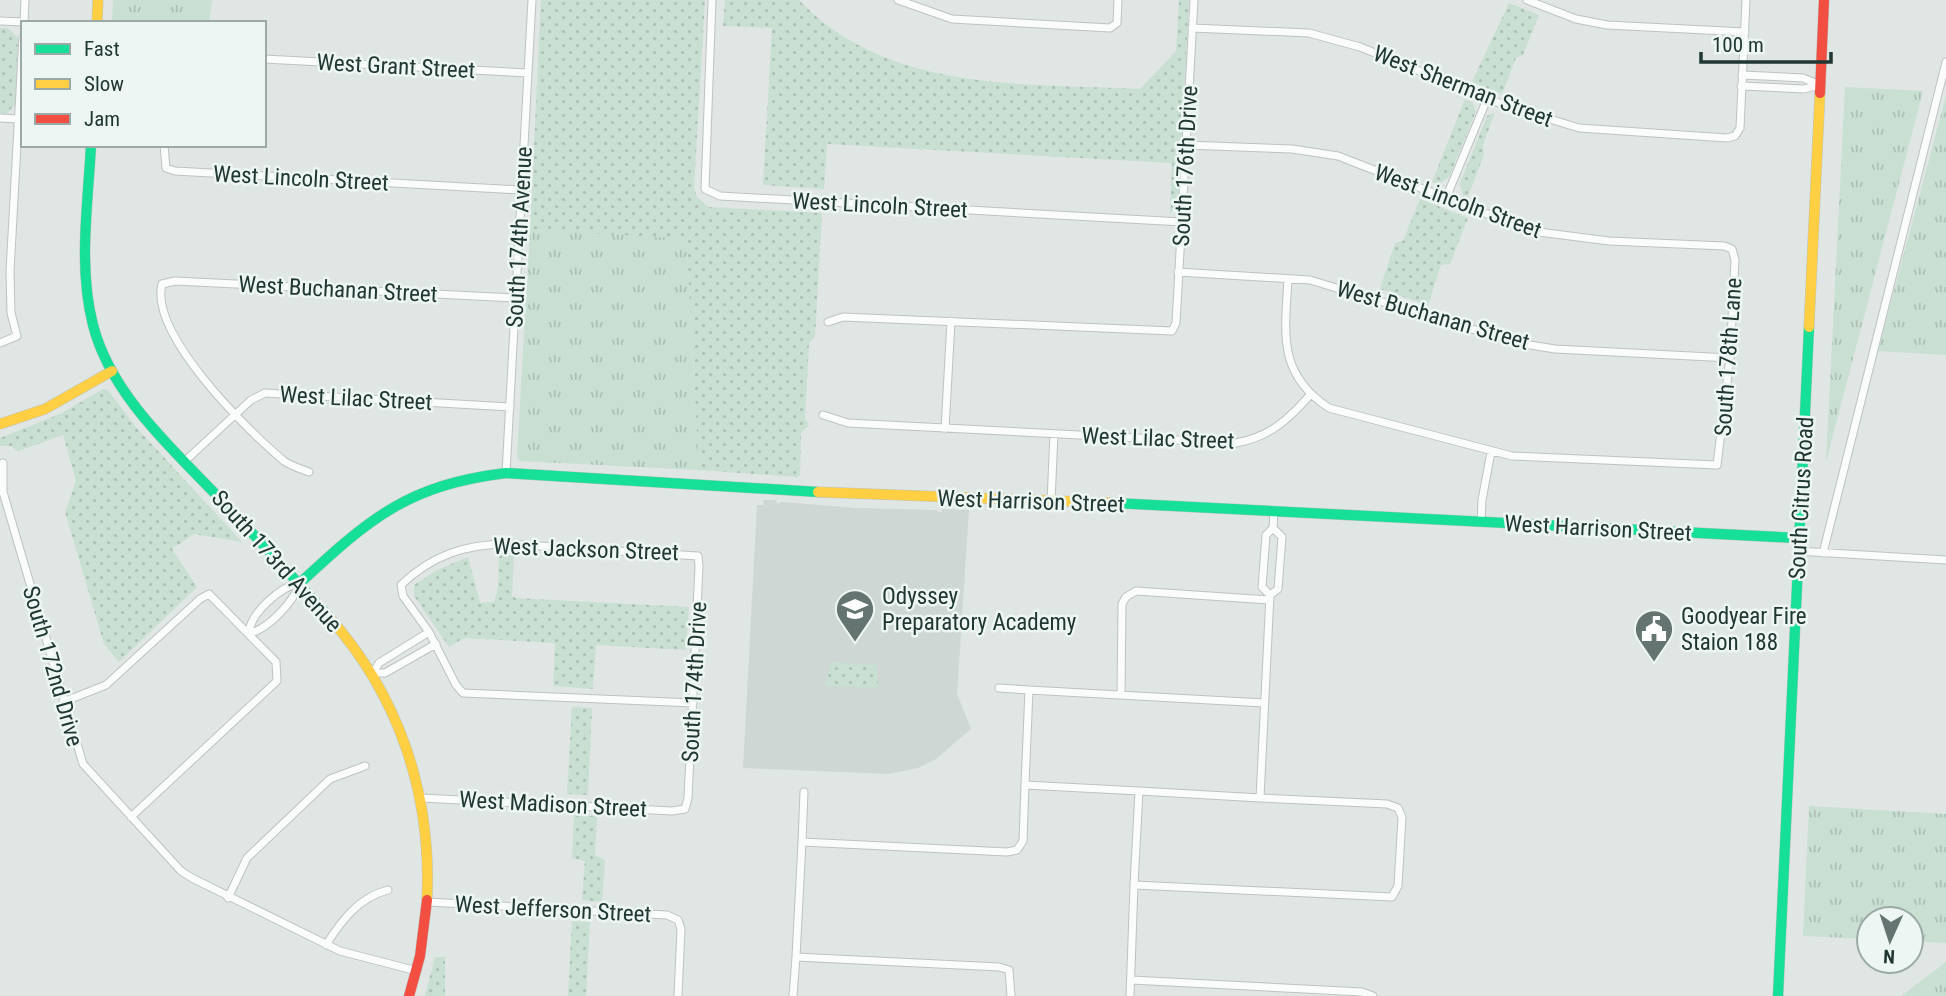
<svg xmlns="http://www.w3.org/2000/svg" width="1946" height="996" font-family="'Roboto Condensed',sans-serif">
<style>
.built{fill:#ced7d4}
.grass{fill:url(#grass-tufts)}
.park{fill:url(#park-dots)}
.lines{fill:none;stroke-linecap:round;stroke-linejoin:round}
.street-casing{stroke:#bdc3c1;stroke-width:9}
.fast-casing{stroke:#bcc4c1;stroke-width:11}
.slow-casing{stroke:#bcc4c1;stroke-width:11}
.jam-casing{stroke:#bcc4c1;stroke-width:11}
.street{stroke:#fafbfb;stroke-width:7}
.fast{stroke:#16e098;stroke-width:10}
.slow{stroke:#ffcf43;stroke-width:10}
.jam{stroke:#f24e42;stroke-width:10}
.labels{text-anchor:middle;stroke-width:5;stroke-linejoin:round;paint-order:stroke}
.street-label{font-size:23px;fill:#203733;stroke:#edf6f2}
.poi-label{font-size:23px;fill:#203733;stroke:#edf6f2;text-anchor:start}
</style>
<defs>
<pattern id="grass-tufts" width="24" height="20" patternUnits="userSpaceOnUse" patternTransform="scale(1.75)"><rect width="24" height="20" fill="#c9dfd2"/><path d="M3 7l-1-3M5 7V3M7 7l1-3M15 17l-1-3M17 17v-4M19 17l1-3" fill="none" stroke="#acc0b5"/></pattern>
<pattern id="park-dots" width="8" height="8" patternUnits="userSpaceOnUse" patternTransform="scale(1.75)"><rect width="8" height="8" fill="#c9dfd2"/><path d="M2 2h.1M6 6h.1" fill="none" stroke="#acc0b5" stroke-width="1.8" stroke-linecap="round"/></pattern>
</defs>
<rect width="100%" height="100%" fill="#e0e6e4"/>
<path class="built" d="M763,500H776L777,504L782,502L856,508L936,510L940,513L943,509L969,510L957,694L971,729L936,759L918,768L888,774L743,768L757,505H764Z"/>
<path class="grass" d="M113,0H212L209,23H112Z
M1845,87L1923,91L1826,462Z
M1946,96V355L1878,351Z
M530,230L677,237L687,248L699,470L520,461L517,457Z
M1809,806L1946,814V943L1911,941V919H1869V939L1803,936Z
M1946,962V996H1901Z"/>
<path class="park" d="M541,0H705L694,188L697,197L709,207L822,213L815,337L809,343L805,419L809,425L801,433L800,475L797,477L699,470L687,248L677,238L530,230Z
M725,0H799C888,93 1021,83 1140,89L1176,51L1179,0H1189L1178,205L1170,213L1172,163L827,144L824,189L763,185L772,28L723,26Z
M1509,3L1539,15L1523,55L1516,58L1502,94L1472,82Z
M0,28H8L18,38L15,105L6,114L0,113Z
M1465,99L1472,102L1476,111L1449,177L1438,185L1432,182Z
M1495,112L1483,145L1484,155L1468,196H1463L1460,183L1487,116Z
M1420,199L1468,218L1450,264L1441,265L1428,305L1380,289L1395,243L1403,241Z
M103,389L108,390L135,426L242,542L194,534L172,549L197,587L119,662L104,644L65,512L76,481L63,435L18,451L11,446H0V438L60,414Z
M499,555H514L512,595L515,598L689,607L686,650L596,645L593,689L553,686L555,643L464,638L449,647L414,596V585L437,570L468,557L480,603L494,602L498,588Z
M831,662L877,665L878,688L825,686Z
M572,707L592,708L588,795L567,794Z
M574,815L597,816L595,855L605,860L602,902L582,900L585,861L572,858Z
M572,921L590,922L586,996H568Z
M435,957H445V996H425Z"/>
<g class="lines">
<g class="street-casing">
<path id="street" d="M712,0L705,189L720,196L1182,222
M898,0L952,19L1110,28L1117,23L1118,0
M1527,0L1576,19L1607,25L1745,32
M0,21L24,22
M24,23L25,0
M1192,28L1309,33L1360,47L1504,105L1579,128L1727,138L1735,136L1740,128L1746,0
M264,59L528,73
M1742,75L1803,78L1820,85
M1741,86L1804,89L1820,85
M0,118L18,119
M164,145L166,168L175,171L521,190
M1186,145L1292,149L1338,156L1531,231L1609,241L1724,246L1732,249L1735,260L1730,358L1717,465L1512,456L1329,408C1277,374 1285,333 1288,279
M1446,198L1487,99
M1178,272L1310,280L1518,343L1555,349L1730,358
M828,322L843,317L1172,331L1176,323L1194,0
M0,343L17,336L11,313L10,271L23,37
M823,415L848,423L1236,443C1270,437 1289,419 1311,394
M945,429L951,321
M185,461L251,400L265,393L510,407
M3,463V492L83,764L181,871L192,878L340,951L417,971
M309,472C301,469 291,466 284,461C247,430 149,334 162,284L175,281L515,298
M506,473L532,0
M1051,501L1054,434
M1481,522L1482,500L1491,452
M1797,551L1946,560
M1823,553L1946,62
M300,583C294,601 268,630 249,633C250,613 281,586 300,583Z
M1270,595L1278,589L1282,537L1273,528
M429,632L379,663L373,673H385L436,644
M999,688L1029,690
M1121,694L1122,604L1126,597L1136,591L1269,600
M63,702L106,685L200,599L209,594L276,662L277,681L131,817
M1025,785L1029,690L1264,703
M804,792L802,842L1007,852L1017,850L1023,841L1025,785L1139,791
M421,798L672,811L685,809L688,798L699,566L698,556L509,544C466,544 432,555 401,585L403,596L429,632L456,685L463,693L693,703
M1260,798L1139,791L1134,885L1392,897L1398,886L1402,817L1398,808L1387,804L1260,798L1270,595L1262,587L1266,535L1273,528L1274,512
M802,842L796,957L999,967L1009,970L1011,996
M228,898L247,858L330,779L365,766
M427,902L667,915L678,920L681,929L678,996
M326,945C341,921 359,897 388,890
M1131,980L1362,992L1373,996
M793,996L796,957
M1130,996L1134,885"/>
</g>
<g class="fast-casing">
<path id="fast" d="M91,145C88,204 78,267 93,325C111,396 175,451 224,503C259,540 294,578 328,616
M1114,503L1797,538
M300,583C370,518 408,485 506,473L818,492
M1778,996L1809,327"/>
</g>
<g class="slow-casing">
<path id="slow" d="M97,23L98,0
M1809,327L1820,93
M0,424L45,409L112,371
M818,492L1114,503
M328,616C399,695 432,794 427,900"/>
</g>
<g class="jam-casing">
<path id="jam" d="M1820,93L1824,0
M409,996L420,956L427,900"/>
</g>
<use href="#street" class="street"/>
<use href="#fast" class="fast"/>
<use href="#slow" class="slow"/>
<use href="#jam" class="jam"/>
</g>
<defs>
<g id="school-pin" transform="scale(2.0125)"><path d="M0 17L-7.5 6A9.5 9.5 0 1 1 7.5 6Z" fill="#637471" stroke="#edf6f2"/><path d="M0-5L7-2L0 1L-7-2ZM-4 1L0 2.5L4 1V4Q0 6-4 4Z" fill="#fff"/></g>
<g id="civic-pin" transform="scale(2.0125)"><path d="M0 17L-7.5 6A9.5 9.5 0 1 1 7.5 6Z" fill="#637471" stroke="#edf6f2"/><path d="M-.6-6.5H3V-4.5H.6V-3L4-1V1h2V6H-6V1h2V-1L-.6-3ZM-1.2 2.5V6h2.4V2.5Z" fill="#fff"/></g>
</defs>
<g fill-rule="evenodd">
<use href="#school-pin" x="855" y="609"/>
<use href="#civic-pin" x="1654" y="629"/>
</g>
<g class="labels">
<g class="street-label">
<text transform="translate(396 66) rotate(3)" y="8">West Grant Street</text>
<text transform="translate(1463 86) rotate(21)" y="8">West Sherman Street</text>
<text transform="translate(1185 166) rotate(-87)" y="8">South 176th Drive</text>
<text transform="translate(301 178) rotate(3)" y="8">West Lincoln Street</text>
<text transform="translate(1458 201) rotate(20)" y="8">West Lincoln Street</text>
<text transform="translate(880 205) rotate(3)" y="8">West Lincoln Street</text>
<text transform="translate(519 237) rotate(-87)" y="8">South 174th Avenue</text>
<text transform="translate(338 289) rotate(3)" y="8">West Buchanan Street</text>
<text transform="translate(1433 315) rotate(16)" y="8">West Buchanan Street</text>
<text transform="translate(1728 357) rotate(-86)" y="8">South 178th Lane</text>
<text transform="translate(356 398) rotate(3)" y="8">West Lilac Street</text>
<text transform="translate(1158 438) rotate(2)" y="8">West Lilac Street</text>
<text transform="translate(1801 498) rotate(-87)" y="8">South Citrus Road</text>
<text transform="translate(1031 501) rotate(2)" y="8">West Harrison Street</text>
<text transform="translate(1598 528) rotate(3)" y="8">West Harrison Street</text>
<text transform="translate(586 549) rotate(2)" y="8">West Jackson Street</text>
<text transform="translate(277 561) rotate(48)" y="8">South 173rd Avenue</text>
<text transform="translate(53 666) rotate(74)" y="8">South 172nd Drive</text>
<text transform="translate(694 682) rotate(-87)" y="8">South 174th Drive</text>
<text transform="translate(553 804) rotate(3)" y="8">West Madison Street</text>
<text transform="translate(553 909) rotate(3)" y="8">West Jefferson Street</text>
</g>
<g class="poi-label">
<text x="882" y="604">Odyssey<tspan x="882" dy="26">Preparatory Academy</tspan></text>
<text x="1681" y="624">Goodyear Fire<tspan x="1681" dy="26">Staion 188</tspan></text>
</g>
</g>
<rect x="21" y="21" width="245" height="126" fill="#edf6f2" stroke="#9baaa6" stroke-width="2"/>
<rect x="35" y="44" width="35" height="10" fill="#16e098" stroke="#9baaa6" stroke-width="2"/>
<text x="84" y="56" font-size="21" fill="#203733">Fast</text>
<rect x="35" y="79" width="35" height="10" fill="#ffcf43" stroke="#9baaa6" stroke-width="2"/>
<text x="84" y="91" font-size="21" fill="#203733">Slow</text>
<rect x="35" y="114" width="35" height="10" fill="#f24e42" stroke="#9baaa6" stroke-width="2"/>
<text x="84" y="126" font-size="21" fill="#203733">Jam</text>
<g transform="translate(1890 940) rotate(183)"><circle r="33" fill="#edf6f2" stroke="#9baaa6" stroke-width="2"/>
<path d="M0-5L12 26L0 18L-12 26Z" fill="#637471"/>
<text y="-10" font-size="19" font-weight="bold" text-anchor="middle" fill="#203733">N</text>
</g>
<path d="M1701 52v10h130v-10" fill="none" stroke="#203733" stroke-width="3.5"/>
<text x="1712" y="52" font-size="21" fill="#203733" stroke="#edf6f2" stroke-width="5" paint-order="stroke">100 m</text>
</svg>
